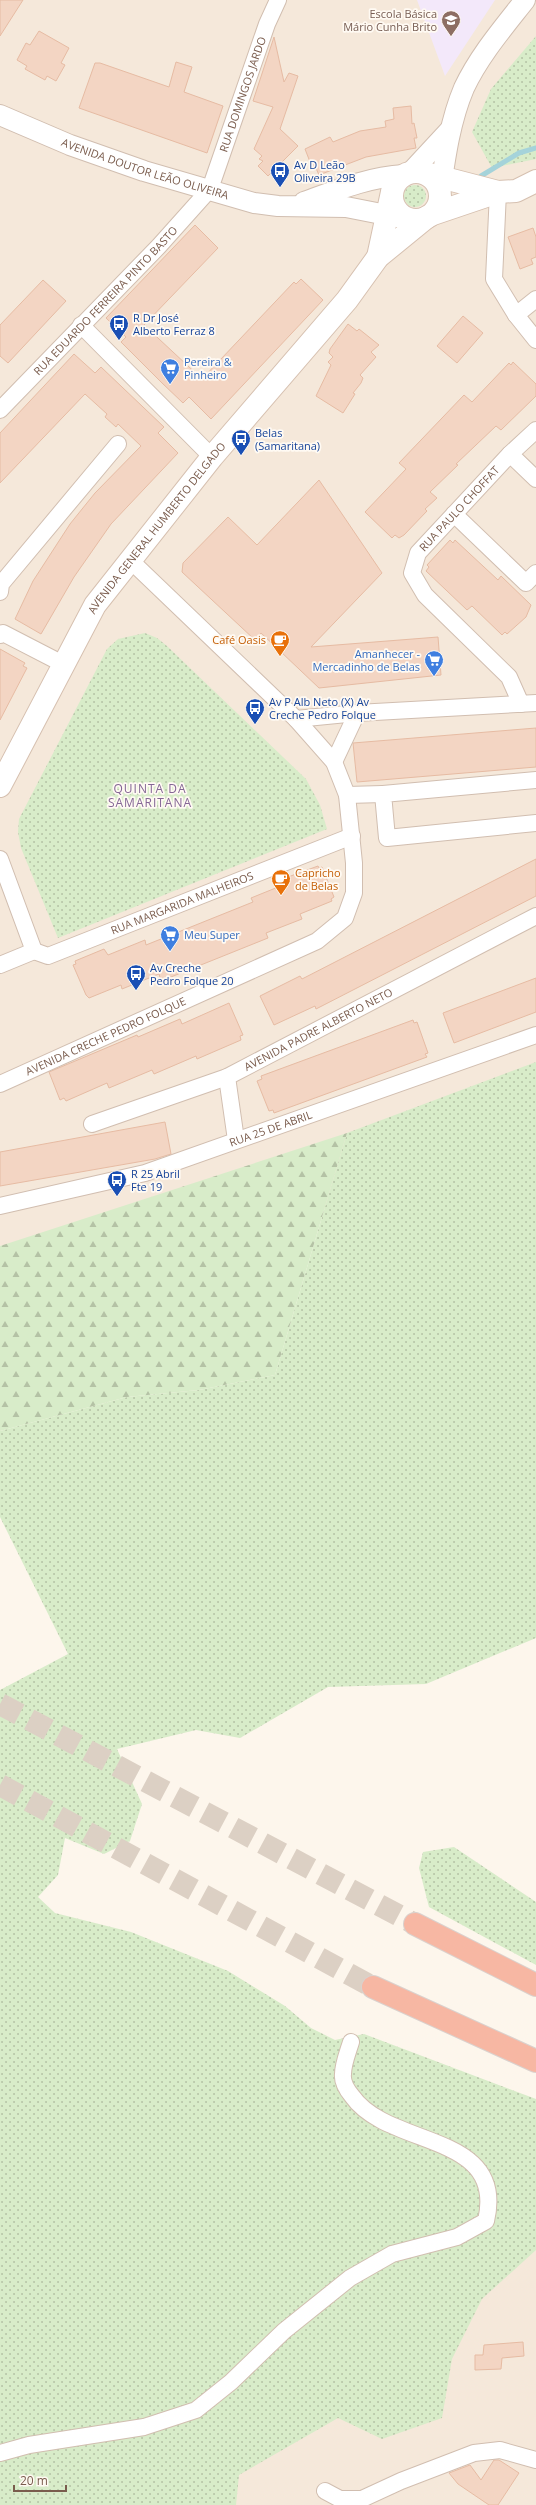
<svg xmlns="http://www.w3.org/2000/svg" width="536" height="2505" font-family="'Open Sans',sans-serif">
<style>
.residential{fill:#f5e8da}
.education{fill:#f3e8fa}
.green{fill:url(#green-dots)}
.forest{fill:url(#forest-firs)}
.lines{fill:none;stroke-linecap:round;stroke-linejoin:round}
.stream{stroke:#a5d3da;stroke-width:5}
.building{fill:#f3d5c3;stroke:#e6bba3}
.motorway-tunnel{stroke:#dcd0c4;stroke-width:22;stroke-dasharray:22 11;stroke-linecap:butt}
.minor-casing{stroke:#d1beb0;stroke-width:18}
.tertiary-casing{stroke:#d1beb0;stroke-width:22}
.secondary-casing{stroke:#d6c0b0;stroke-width:24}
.motorway-casing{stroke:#dad1cd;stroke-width:24}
.minor{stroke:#fff;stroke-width:16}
.tertiary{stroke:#fff;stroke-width:20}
.secondary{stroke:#fff;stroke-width:22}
.motorway{stroke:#f7b7a3;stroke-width:22}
.labels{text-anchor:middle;stroke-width:3.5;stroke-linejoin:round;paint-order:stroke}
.education-label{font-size:11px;fill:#785e54;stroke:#fffaf3;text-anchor:end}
.street-label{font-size:11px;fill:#7a5c4d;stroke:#fffaf3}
.transit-label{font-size:11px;fill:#164399;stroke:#fffaf3;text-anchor:start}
.shop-label{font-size:11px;fill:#366cbe;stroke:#fffaf3;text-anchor:start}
.food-label{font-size:11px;fill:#c56008;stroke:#fffaf3;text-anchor:end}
.neighbourhood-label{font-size:12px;letter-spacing:1px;fill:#846695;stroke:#fffaf3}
</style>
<defs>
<pattern id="green-dots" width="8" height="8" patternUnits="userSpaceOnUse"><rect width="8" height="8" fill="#d8ecc9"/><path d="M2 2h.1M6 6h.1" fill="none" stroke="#b4c2a5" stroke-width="1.8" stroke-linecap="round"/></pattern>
<pattern id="forest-firs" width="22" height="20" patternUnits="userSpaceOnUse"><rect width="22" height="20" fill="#d8ecc9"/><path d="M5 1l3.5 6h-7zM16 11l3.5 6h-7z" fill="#b4c2a5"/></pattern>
</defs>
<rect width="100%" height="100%" fill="#fdf6ec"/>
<path class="residential" d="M0,0H536V1150L0,1299Z
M536,2198V2505H113Z"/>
<path class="education" d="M417,0H495L445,76Z"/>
<path class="green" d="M536,36V159L492,168L472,132L491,89Z
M404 196a11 11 0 1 1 22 0a11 11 0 1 1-22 0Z
M145,633L157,638L167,646L306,779L320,805L327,829L58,938L21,848L18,832L19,819L107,649L118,639Z
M536,1062V1638L426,1684L328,1687L240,1738L196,1730L117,1749L142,1804L130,1841L104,1854L65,1838L58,1875L38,1897L55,1913L131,1932L228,1971L285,2006L311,2028L335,2040L364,2034L536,2099V2250L482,2299L452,2359L442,2418L382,2439L338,2418L239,2475L236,2505H0V1690L68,1654L0,1517V1431L127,1397L199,1390L275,1375L347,1133Z
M454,1847L536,1902V1965L429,1907L419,1868L423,1852Z"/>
<path class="forest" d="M347,1133L275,1375L199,1390L127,1397L0,1431V1246Z"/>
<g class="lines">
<path class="stream" d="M481,176L519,153L536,148"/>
</g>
<path class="building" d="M0,0H23L0,36Z
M39,31L69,48L61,63L65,65L56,81L47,76L45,80L25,69L27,66L17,60L26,43L30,45Z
M274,37L284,82L289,73L298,76L280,129L298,146L268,176L258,166L263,161L259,159L262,156L254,149L273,107L253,101Z
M176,62L192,67L184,92L223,106L207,153L79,108L95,63H100L169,87Z
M411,106L412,124L414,123L417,138H414L416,148L366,157L319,175L315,166L312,167L305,149L330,137L333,142L360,131L386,127L385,121L394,119L393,108Z
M195,225L218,248L144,325L202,379L294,282L296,284L301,279L323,300L211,419L189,397L183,403L162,383L121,342L126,337L106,318Z
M533,228L536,237V257L531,259L533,264L520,269L508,237Z
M43,280L66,301L8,363L0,356V325Z
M463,316L483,333L457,363L437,346Z
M348,324L357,331L359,329L379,345L371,352L376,357L360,375L363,378L361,383L353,393L355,394L343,413L316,396L331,365L328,362L333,357L329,353L330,349Z
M74,354L95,373L101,367L164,427L158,433L178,453L111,524L74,577L41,634L15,619L33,581L70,524L95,493L141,446L118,424L116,427L105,417L107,414L85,394L0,483V433Z
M513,362L536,384V396L501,430L496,426L456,464L458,465L430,492L437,498L425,509L427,511L404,535L399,538L395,535L392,538L365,512L406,469L399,463L464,395L472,402L509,363L511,365Z
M319,480L382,573L311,647L438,637L441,675L319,688L261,633L255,640L182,572L183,563L228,517L257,545Z
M450,540L453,543L455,540L498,580L501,576L531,605L526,617L507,634L505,632L502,635L472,606L467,610L426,571L429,567L427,565Z
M0,649L25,663L23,666L27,668L0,720Z
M536,728V767L357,782L353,743Z
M536,859V896L316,1009L315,1006L274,1025L260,996L300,976L302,979Z
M318,866L319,868L322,867L334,897L331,899L332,901L300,914L302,919L266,933L268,938L161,981L159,974L122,989L121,985L89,998L86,995L73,965L76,964L75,961L104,949L108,955L145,940L146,945L253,902L251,898L288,883V877Z
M536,978V1012L454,1043L443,1013Z
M229,1003L243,1035L240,1036L241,1040L197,1059L196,1056L154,1074L152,1070L109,1088L107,1083L66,1101L64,1098L60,1100L49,1072L137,1035L138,1037L180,1019L182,1024Z
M413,1020L414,1023L417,1022L428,1053L425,1054L427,1057L274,1113L273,1110L269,1111L257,1081L262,1079L261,1076Z
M165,1122L171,1154L155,1159L0,1186V1152Z
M523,2342L524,2356L502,2358L501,2369L475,2370V2355H483L484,2345Z
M494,2460H499L519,2473L498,2505H489L458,2484L449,2473L470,2465L481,2480Z"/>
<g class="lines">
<path class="motorway-tunnel" d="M0,1704L415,1924
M0,1785L373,1987"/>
<g class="minor-casing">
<g id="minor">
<path d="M498,192L494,279L516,315L536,340"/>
<path d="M516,315L536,299"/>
<path d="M81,325L212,457"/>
<path id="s1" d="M0,410L159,246L210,189L267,24L278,0"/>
<path d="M510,454L536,479"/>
<path d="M454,514L526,583L536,573"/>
<path d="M0,592L1,584L118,444"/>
<path d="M0,635L3,633L65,665"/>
<path id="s2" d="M521,704L509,677L425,595L412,573L418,553L510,454L536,430"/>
<path d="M296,719L357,713L536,703"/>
<path d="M334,762L357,713"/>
<path d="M536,780L383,794L387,838L536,823"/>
<path d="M347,795L383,794"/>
<path d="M0,859L34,951L0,965"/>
<path id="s3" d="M34,951L48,956L352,836"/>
<path d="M227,1077L236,1140"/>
<path id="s4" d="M0,1084L317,941L345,918L354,893V863L347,795L334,762L296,719L130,560"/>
<path id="s5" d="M92,1124L227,1077L536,916"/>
<path id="s6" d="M0,1206L145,1173L536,1035"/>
<path d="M0,2453L29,2445L144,2427L196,2410L231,2382L284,2331L350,2278L392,2254L457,2237L486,2221C507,2131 389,2149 352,2096C347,2090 342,2082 343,2074C343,2064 348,2052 351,2042"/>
<path d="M325,2491L340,2499H362L401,2481L474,2453L500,2450L536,2460"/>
</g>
</g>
<g class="tertiary-casing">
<g id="tertiary">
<path id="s7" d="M0,115L70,145L144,171L254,203L278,206L346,207L407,219"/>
<path d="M411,172L449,131"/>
<path d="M440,193C445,158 450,121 464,88C479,56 503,28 525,0"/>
<path d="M304,202C337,190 369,177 404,175"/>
</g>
</g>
<g class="secondary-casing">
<g id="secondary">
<circle cx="416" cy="196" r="24"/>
<path d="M425,173L498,192"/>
<path d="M433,214L498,192L516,191L536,181"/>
<path d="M378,257L392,192"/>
<path id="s8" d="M0,786L95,605L212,457L347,300L378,257L427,217"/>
</g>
</g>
<g class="motorway-casing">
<path id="motorway" d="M415,1924L536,1985
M373,1987L536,2061"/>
</g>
<use href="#minor" class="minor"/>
<use href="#tertiary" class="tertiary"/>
<use href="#secondary" class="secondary"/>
<use href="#motorway" class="motorway"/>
</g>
<defs>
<g id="school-pin" transform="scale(1)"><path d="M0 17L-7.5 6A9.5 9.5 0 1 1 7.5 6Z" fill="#8d6e63" stroke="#fffaf3"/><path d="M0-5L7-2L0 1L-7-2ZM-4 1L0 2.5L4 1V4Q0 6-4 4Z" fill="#fff"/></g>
<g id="bus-pin" transform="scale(1)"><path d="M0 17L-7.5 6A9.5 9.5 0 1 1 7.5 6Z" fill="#1a4fb4" stroke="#fffaf3"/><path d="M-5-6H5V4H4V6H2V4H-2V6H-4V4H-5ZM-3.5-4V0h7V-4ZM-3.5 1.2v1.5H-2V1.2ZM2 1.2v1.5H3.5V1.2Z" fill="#fff"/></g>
<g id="supermarket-pin" transform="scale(1)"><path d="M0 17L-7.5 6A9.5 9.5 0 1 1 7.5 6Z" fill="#3f7fe0" stroke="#fffaf3"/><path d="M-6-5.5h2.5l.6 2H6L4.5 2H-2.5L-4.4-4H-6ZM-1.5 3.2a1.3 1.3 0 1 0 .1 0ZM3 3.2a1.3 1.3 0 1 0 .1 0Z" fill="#fff"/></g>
<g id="cafe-pin" transform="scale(1)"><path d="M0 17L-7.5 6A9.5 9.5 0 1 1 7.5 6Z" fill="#e8710a" stroke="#fffaf3"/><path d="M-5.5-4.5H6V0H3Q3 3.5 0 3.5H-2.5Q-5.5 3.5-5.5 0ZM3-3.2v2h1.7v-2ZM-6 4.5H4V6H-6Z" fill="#fff"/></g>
</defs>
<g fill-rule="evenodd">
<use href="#school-pin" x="451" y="20"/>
<use href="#bus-pin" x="280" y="171"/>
<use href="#bus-pin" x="119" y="324"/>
<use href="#supermarket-pin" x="170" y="368"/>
<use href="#bus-pin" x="241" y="439"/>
<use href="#cafe-pin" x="280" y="640"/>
<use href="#supermarket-pin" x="434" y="660"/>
<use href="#bus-pin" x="255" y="708"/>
<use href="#cafe-pin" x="281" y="879"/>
<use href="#supermarket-pin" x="170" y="935"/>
<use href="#bus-pin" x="136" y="974"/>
<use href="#bus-pin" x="117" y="1180"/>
</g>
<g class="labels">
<g class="education-label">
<text x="437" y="18">Escola Básica<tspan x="437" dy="13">Mário Cunha Brito</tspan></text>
</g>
<g class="street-label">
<text dy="4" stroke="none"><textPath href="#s1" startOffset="405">RUA DOMINGOS JARDO</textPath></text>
<text dy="4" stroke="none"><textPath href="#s7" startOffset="155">AVENIDA DOUTOR LEÃO OLIVEIRA</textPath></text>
<text dy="4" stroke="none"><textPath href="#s1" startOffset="152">RUA EDUARDO FERREIRA PINTO BASTO</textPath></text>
<text dy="4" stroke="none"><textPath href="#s2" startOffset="254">RUA PAULO CHOFFAT</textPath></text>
<text dy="4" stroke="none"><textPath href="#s8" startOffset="303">AVENIDA GENERAL HUMBERTO DELGADO</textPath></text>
<text dy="4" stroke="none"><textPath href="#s3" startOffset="159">RUA MARGARIDA MALHEIROS</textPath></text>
<text dy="4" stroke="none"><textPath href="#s5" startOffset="246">AVENIDA PADRE ALBERTO NETO</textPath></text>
<text dy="4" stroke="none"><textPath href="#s4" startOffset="116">AVENIDA CRECHE PEDRO FOLQUE</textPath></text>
<text dy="4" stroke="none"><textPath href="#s6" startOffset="282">RUA 25 DE ABRIL</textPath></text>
</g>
<g class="transit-label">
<text x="294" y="169">Av D Leão<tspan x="294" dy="13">Oliveira 29B</tspan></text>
<text x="133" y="322">R Dr José<tspan x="133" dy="13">Alberto Ferraz 8</tspan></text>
<text x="255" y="437">Belas<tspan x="255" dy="13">(Samaritana)</tspan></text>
<text x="269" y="706">Av P Alb Neto (X) Av<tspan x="269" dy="13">Creche Pedro Folque</tspan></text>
<text x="150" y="972">Av Creche<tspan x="150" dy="13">Pedro Folque 20</tspan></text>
<text x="131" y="1178">R 25 Abril<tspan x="131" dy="13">Fte 19</tspan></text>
</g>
<g class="shop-label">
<text x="184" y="366">Pereira &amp;<tspan x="184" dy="13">Pinheiro</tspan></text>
<text x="420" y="658" text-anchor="end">Amanhecer -<tspan x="420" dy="13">Mercadinho de Belas</tspan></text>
<text x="184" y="939">Meu Super</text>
</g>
<g class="food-label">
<text x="266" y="644">Café Oasis</text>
<text x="295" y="877" text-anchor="start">Capricho<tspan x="295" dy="13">de Belas</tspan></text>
</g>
<g class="neighbourhood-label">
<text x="150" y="793">QUINTA DA<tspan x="150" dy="14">SAMARITANA</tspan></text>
</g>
</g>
<path d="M14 2485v6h52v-6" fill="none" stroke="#7a5c4d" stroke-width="2"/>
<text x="20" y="2485" font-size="12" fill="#7a5c4d" stroke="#fffaf3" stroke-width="3" paint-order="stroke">20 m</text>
</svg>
